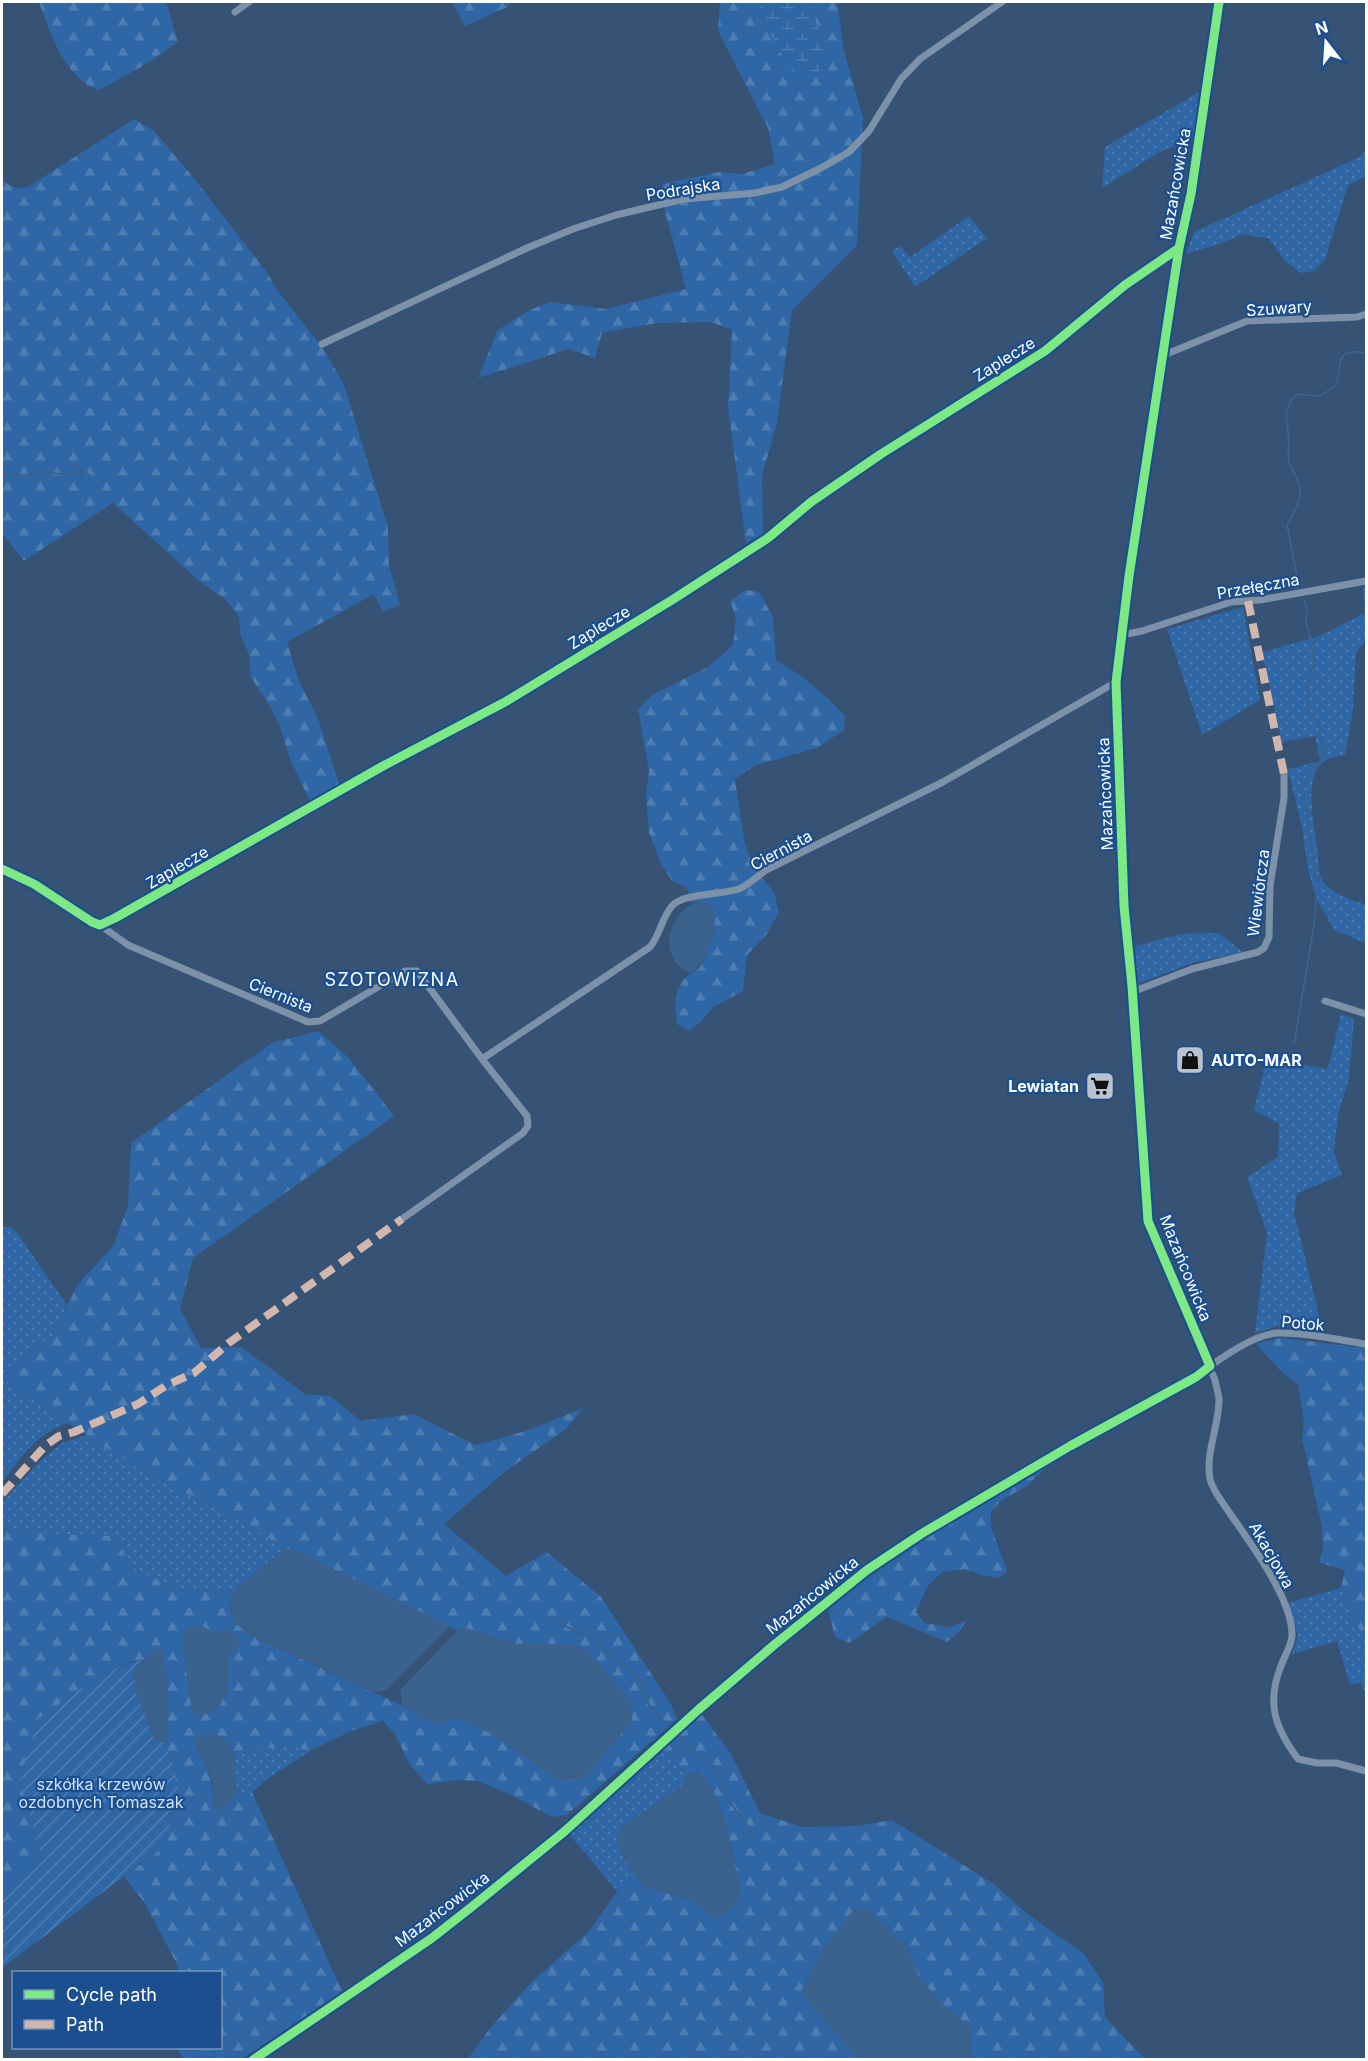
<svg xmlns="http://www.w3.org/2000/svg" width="1368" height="2061" font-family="Inter,sans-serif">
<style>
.grass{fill:url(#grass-dots)}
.forest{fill:url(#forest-firs)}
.wetland{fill:url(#wetland-marsh)}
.garden{fill:url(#garden-furrows)}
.water{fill:#3b618d}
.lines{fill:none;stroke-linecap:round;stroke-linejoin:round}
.stream{stroke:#3b618d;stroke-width:2}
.street{stroke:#7d92a8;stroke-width:7}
.quiet{stroke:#d1b7ad;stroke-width:8;stroke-dasharray:15 8;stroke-linecap:butt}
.cycleway-casing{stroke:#1b4f8f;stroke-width:13}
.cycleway{stroke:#7ce984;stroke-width:9}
.labels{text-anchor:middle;stroke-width:4.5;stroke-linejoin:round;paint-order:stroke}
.street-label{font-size:16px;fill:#fff;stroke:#1b4f8f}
.poi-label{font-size:16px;font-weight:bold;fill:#fff;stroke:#1b4f8f;text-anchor:start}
.park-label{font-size:16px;fill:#cfe3fa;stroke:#1b4f8f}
.neighbourhood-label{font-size:18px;letter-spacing:1.5px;fill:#fff;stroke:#1b4f8f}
</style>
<defs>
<pattern id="grass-dots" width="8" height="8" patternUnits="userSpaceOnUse" patternTransform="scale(1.5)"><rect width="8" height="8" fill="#2f66a5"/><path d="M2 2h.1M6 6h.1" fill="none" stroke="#4e7db2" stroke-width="1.8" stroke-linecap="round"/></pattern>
<pattern id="forest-firs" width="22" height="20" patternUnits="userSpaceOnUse" patternTransform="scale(1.5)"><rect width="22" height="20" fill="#2f66a5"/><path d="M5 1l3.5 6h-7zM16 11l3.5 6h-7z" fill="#4e7db2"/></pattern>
<pattern id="wetland-marsh" width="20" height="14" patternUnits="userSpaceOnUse" patternTransform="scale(1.5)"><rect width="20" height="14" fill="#2f66a5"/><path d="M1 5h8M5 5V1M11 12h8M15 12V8" fill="none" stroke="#4e7db2"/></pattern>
<pattern id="garden-furrows" width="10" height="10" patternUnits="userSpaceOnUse" patternTransform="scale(1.5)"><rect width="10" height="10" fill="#2f66a5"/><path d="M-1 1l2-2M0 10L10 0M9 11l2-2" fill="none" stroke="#4e7db2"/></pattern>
</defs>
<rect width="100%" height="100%" fill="#365274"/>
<path class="grass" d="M1199,92L1193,138L1158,153L1102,188L1105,147Z
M1366,151V176L1348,185L1325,260L1314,271L1301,273L1285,261L1269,239L1243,234L1219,244L1186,254L1194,232L1360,157Z
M969,216L987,238L915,287L892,251L900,246L910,257Z
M1363,587H1366V641L1356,652L1353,709L1345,755C1336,757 1326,758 1320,765C1304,782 1315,828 1317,848C1319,859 1317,874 1325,884C1333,894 1355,901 1366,905V943L1334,930L1316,898L1308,869L1302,827L1288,769L1320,761L1315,736L1282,742L1262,652L1320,636L1365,613Z
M1243,607L1260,700L1202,735L1167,629Z
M1218,933L1243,952L1192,963L1137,984L1133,947L1180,934Z
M1341,1014L1354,1019L1349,1078L1338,1115L1334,1153L1342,1175L1297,1193L1294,1211L1322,1328L1278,1326L1255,1333L1267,1233L1247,1177L1278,1157L1279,1124L1254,1110L1267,1057L1284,1062L1328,1069Z
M2,1227H10L16,1231L67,1305L52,1336L2,1375Z
M2,1380L68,1423C35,1435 23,1455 2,1482Z
M87,1435L142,1471L253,1527L284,1549L233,1592L187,1591L138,1572L111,1536L12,1532L2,1526V1502L40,1461L62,1443Z
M1341,1588L1354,1622L1366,1638V1695L1361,1682L1350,1685L1337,1641L1292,1654L1298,1635L1288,1603Z
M293,1746L310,1751L267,1779L252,1792L237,1793L234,1755L260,1749Z
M659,1751L689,1775L678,1789L619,1829C616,1846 622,1856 632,1870L617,1891L568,1833Z"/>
<path class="forest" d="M39,2H166L178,42L148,63L99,90C95,88 90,87 86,84C62,67 48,28 39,2Z
M452,2H511L507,7L465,26Z
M720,2H837L844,51L863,118L857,245L792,310L777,422L762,476L763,534L746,543L728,408L732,330L711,322L657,323L602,333L595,358L569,349L478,378L498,330L530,310L550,302L606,309L686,289L664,208L662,184L719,172L742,174L775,164L768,128L718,31Z
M134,119L154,131L189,172L266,271L278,291L324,350L344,385L388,527L389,565L400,605L383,612L374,594L287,642L299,681L319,721L340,787L311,803L290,759L280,727L270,706L250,676L249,654L240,633L239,617L225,599L199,581L113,503L24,561L2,533V181L16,188L28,187Z
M745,590L759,592L773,617L776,660C803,676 824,693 845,716L844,730L817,748L756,765L735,779L745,845L756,871L774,892L779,912L767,934L747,955L743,991L713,1007L701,1022L689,1031L677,1024C674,1006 674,990 687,976C691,973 696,971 699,968C707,957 711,941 715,929L702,901L691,903L687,887L672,881L661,864L649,833L646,794L649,771L638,709L652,695L708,667L733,645L736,618L730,601Z
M318,1031L350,1059L394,1116L193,1258L180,1309L201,1348L241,1347L305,1394L330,1396L361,1421L414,1414L475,1445L526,1431L583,1408L566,1429L503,1473L444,1524L506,1576L547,1552L601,1597L671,1704L677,1719L567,1815L552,1817L511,1795L478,1781L457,1780L427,1784L410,1765L395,1734L383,1721L351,1731L310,1751C284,1743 261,1749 234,1755L227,1742L195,1746C210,1765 212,1784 215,1807L231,1801L237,1793L252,1792L342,1991L242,2059H184L176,2048H220V1972H178L177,1964L144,1902L124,1877L158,1851L172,1762L164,1743L168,1737L166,1674L154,1651L146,1659L134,1661L108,1672L38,1719L20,1779L42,1860L2,1889V1526L12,1532L111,1536L138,1572L187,1591L233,1592L230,1610L248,1634L403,1706L436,1723L460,1717L488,1732L608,1748L632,1721L567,1644H515L466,1628L457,1631L294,1550L284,1549L253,1527L142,1471L2,1380V1375L52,1336L78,1284L114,1245L128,1205L131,1143L272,1043Z
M1280,1338L1366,1348V1638L1354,1622L1341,1588L1345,1570L1319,1563L1323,1548L1322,1526L1302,1439L1304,1422L1298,1384L1283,1373L1256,1344Z
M1051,1463L1027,1486L1002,1500L991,1511V1527L1007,1571L999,1578L981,1575L965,1569L942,1572L927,1587L916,1612L925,1623L950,1627L966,1621L959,1632L947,1642L887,1617L849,1643L835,1637L828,1610L870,1574L924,1537Z
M701,1713L731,1754L760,1813L802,1827L857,1826L892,1820L995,1885L1026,1913L1084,1954L1103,1983L1105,2017L1145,2059L467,2060L491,2027L532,1982L590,1930L632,1870L645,1887L690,1899L713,1919L740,1892C734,1859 723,1794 699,1772L689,1775L659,1751Z"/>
<path class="wetland" d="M760,2H810L820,34L826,67L814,74L792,72L762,19Z"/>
<path class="garden" d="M146,1659L133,1671L155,1740L164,1743L172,1762L180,1801L158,1851L2,1968V1889L42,1860L20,1779L38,1719C71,1696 105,1667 146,1659Z"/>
<path class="water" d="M702,901L711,904C722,922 708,964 690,973C655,959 668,907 702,901Z
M284,1549L294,1550L450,1626L386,1690L374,1692L248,1634L236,1624L230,1610L233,1592Z
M197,1625L216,1632L230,1630L239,1637L238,1647L229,1655L228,1692L218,1708L199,1717L192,1713L182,1638L187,1628Z
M466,1628L515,1644H567L586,1649L632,1703V1721L584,1779L560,1781L488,1732L460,1717L436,1724L403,1706L400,1690L457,1631Z
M162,1649L166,1674L168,1738L164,1743L155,1741L137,1696L133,1671L154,1651Z
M216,1733L227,1742L234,1755L237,1793L231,1801L219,1810L214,1807C213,1798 214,1787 211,1777C207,1762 195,1751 194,1737Z
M699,1772C719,1790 730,1840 735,1867C737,1874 740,1883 740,1890C740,1905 725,1915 713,1919L690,1899L645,1887L623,1858L617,1841L619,1829L678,1789L689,1775Z
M867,1908L905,1945L920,1978L944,2006L972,2028V2059H857L801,1992L823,1948L854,1909Z"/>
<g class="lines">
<path class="stream" d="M2,472C15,476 29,477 40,469C51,474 62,475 73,473L75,468L93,477
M1299,586L1287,525C1292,514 1301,503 1300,491C1300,480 1294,474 1290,465C1287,458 1289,449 1289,442C1288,421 1280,411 1297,394L1320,396L1336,386C1342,362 1335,347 1366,353
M1294,1045L1313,932L1318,884L1313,859L1303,789L1307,776L1323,758L1324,748L1317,722L1308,709L1307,695L1313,668L1312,643L1306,623L1307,609L1304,599
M555,1622L595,1639L610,1654L637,1675L650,1707L694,1754L719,1769L720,1787L755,1838"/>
<path class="street" d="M1219,2L1191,194L1179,248L1129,576L1116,682L1124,906L1132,986L1148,1221L1215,1380C1216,1386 1218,1392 1219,1398C1220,1424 1205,1452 1210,1479C1213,1492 1224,1504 1231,1515C1251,1544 1293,1600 1292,1636C1291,1647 1284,1657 1281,1666C1266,1703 1275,1728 1298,1759L1317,1763H1336L1366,1771
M235,12L249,2
M322,344L527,248L573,229L616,215L684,199L755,193L782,187L821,168L849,152L869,131L901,79L920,59L1002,2
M1164,355L1247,321L1357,317L1366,314
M1122,635L1142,631L1231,602L1260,600L1366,581
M2,869L34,884L92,922L100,925L115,918L383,766L505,702L672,600L768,538L811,502L881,454L1045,351L1125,285L1179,248
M100,925L128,945L308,1022L320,1021L405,971H417L482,1059
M1132,992L1192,969L1258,952L1264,948L1269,937L1270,886L1284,798V774
M1325,1001L1366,1014
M402,1219L523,1133L528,1126L527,1116L482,1059L650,947C660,935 662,917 672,906C683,893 721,895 739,889C748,885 758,876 766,870L943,782L1116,682
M253,2060L432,1938L474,1905L565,1831L698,1710L774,1645L867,1570L921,1534L1070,1446L1196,1377C1215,1362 1253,1334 1278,1333C1306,1332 1339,1340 1366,1344"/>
<path class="quiet" d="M1248,601L1284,774
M2,1494L46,1445L59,1436L74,1432L138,1404L167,1385L194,1373L230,1342L402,1219"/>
<g class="cycleway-casing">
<path id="cycleway" d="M2,869L34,884L92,922L100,925L115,918L383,766L505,702L672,600L768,538L811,502L881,454L1045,351L1125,285L1179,248
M253,2060L432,1938L474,1905L565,1831L698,1710L774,1645L867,1570L921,1534L1070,1446L1196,1377L1210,1366L1148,1221L1132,986L1124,906L1116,682L1129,576L1179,248L1191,194L1219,2"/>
</g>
<use href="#cycleway" class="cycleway"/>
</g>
<defs>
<g id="shop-square" transform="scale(1.5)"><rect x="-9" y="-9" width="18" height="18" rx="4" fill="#b9c2ce" stroke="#1b4f8f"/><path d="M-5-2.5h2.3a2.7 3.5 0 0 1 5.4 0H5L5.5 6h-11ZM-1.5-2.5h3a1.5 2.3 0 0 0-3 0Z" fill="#111"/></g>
<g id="supermarket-square" transform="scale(1.5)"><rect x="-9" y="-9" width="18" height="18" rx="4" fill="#b9c2ce" stroke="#1b4f8f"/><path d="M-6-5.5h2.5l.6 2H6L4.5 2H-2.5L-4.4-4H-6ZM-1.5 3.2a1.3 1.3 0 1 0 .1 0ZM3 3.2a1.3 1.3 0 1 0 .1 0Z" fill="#111"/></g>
</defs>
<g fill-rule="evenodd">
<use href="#shop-square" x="1190" y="1060"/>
<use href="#supermarket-square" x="1100" y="1086"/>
</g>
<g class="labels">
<g class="street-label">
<text transform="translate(1175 184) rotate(-80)" y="6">Mazańcowicka</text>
<text transform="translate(683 189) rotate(-9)" y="6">Podrajska</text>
<text transform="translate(1279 308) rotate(-4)" y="6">Szuwary</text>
<text transform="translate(1004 359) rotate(-32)" y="6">Zaplecze</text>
<text transform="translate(1258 586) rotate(-10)" y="6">Przełęczna</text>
<text transform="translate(599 627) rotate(-31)" y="6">Zaplecze</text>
<text transform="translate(1105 794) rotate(-92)" y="6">Mazańcowicka</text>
<text transform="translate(781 850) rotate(-28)" y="6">Ciernista</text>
<text transform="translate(177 867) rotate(-30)" y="6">Zaplecze</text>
<text transform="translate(1258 893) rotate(-83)" y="6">Wiewiórcza</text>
<text transform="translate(281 995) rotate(22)" y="6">Ciernista</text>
<text transform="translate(1186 1268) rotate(68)" y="6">Mazańcowicka</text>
<text transform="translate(1303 1323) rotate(5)" y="6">Potok</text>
<text transform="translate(1272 1555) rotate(60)" y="6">Akacjowa</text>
<text transform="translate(812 1595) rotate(-39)" y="6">Mazańcowicka</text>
<text transform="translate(442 1909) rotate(-37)" y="6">Mazańcowicka</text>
</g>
<g class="poi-label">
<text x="1211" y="1066">AUTO-MAR</text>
<text x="1079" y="1092" text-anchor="end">Lewiatan</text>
</g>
<g class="park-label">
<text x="101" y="1790">szkółka krzewów<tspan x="101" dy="18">ozdobnych Tomaszak</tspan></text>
</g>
<g class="neighbourhood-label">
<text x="392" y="986">SZOTOWIZNA</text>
</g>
</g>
<rect width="1368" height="2061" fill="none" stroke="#ffffff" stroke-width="6"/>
<rect x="12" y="1971" width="210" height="78" fill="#1b4f8f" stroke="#7695bc" stroke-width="1.5"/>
<rect x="24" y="1990" width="30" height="9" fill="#7ce984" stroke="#7695bc" stroke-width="1.5"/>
<text x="66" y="2001" font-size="18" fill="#ffffff">Cycle path</text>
<rect x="24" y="2020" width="30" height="9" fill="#d1b7ad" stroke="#7695bc" stroke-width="1.5"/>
<text x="66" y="2031" font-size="18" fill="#ffffff">Path</text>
<g transform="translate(1326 42) rotate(343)" stroke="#1b4f8f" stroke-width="4.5" paint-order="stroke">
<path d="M0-4.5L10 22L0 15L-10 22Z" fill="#ffffff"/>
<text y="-9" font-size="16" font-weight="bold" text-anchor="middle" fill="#ffffff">N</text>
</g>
</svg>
